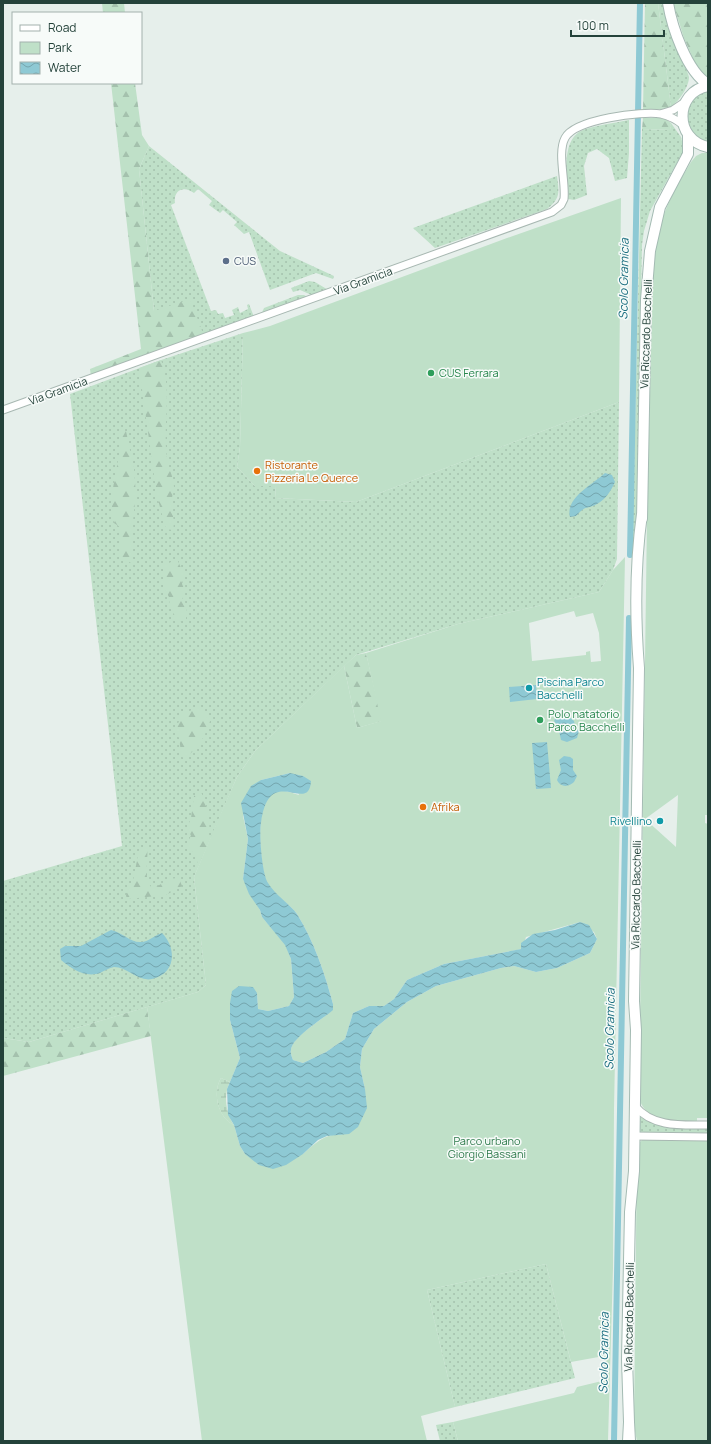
<svg xmlns="http://www.w3.org/2000/svg" width="711" height="1444" font-family="Manrope,sans-serif">
<style>
.grass{fill:url(#grass-dots)}
.forest{fill:url(#forest-firs)}
.wetland{fill:url(#wetland-marsh)}
.park{fill:#bfe0c8;fill-rule:evenodd}
.water{fill:url(#water-waves)}
.lines{fill:none;stroke-linecap:round;stroke-linejoin:round}
.canal{stroke:#8ec9d4;stroke-width:6}
.street-casing{stroke:#a8b8b2;stroke-width:9}
.secondary-casing{stroke:#a4bbb3;stroke-width:12}
.street{stroke:#fff;stroke-width:7}
.secondary{stroke:#fff;stroke-width:10}
.service-dot{fill:#5c6f8a;stroke:#f7fbf9;stroke-width:1.5}
.leisure-dot{fill:#2e9e5b;stroke:#f7fbf9;stroke-width:1.5}
.food-dot{fill:#e8710a;stroke:#f7fbf9;stroke-width:1.5}
.culture-dot{fill:#0f9aa8;stroke:#f7fbf9;stroke-width:1.5}
.labels{text-anchor:middle;stroke-width:3;stroke-linejoin:round;paint-order:stroke}
.service-label{font-size:11px;fill:#4e5e75;stroke:#f7fbf9;text-anchor:start}
.street-label{font-size:11px;fill:#24423a;stroke:#f7fbf9}
.leisure-label{font-size:11px;fill:#27864d;stroke:#f7fbf9;text-anchor:start}
.food-label{font-size:11px;fill:#c56008;stroke:#f7fbf9;text-anchor:start}
.culture-label{font-size:11px;fill:#0d838f;stroke:#f7fbf9;text-anchor:start}
.park-label{font-size:11px;fill:#2d7a4b;stroke:#f7fbf9}
.water-label{font-size:12px;font-style:italic;fill:#1c6f80;stroke:#f7fbf9}
</style>
<defs>
<pattern id="grass-dots" width="8" height="8" patternUnits="userSpaceOnUse"><rect width="8" height="8" fill="#bfe0c8"/><path d="M2 2h.1M6 6h.1" fill="none" stroke="#a4c1ad" stroke-width="1.8" stroke-linecap="round"/></pattern>
<pattern id="forest-firs" width="22" height="20" patternUnits="userSpaceOnUse"><rect width="22" height="20" fill="#bfe0c8"/><path d="M5 1l3.5 6h-7zM16 11l3.5 6h-7z" fill="#a4c1ad"/></pattern>
<pattern id="wetland-marsh" width="20" height="14" patternUnits="userSpaceOnUse"><rect width="20" height="14" fill="#bfe0c8"/><path d="M1 5h8M5 5V1M11 12h8M15 12V8" fill="none" stroke="#a4c1ad"/></pattern>
<pattern id="water-waves" width="16" height="10" patternUnits="userSpaceOnUse"><rect width="16" height="10" fill="#8ec9d4"/><path d="M0 5q4-4 8 0t8 0" fill="none" stroke="#74a5ad"/></pattern>
</defs>
<rect width="100%" height="100%" fill="#e6efeb"/>
<path class="grass" d="M658,3H664L689,77C689,87 679,101 671,107Z
M708,90V142C681,134 679,97 708,90Z
M629,120V153L627,178L615,181L609,158L597,149L588,153L584,166L587,195L574,200L568,199C567,180 560,139 583,130C597,125 614,123 629,120Z
M671,123L681,137L684,150L650,211L644,231L642,245L636,551L632,554L642,129L670,130Z
M149,146L280,251L334,276L333,279L316,273L270,290L249,232L244,234L234,225L237,222L223,210L220,213L209,205L212,201L198,189L194,193C184,185 173,190 175,203L171,205L211,311L216,310L218,314L223,313L225,318L234,315L232,310L238,307L240,313L248,309L247,305L249,304L254,317L204,336L154,311L139,169Z
M557,176C559,192 561,198 547,209L435,248L413,228Z
M309,281L315,282L330,291L314,296L300,290L293,292L291,288Z
M298,295H304L309,298L261,315L264,308Z
M243,333L240,447L237,467L255,486H275L276,498L356,502L619,402L617,559L613,570L599,592L458,624L356,655L255,751L237,777L194,877L206,985L198,992L29,1042L3,1038V881L122,846L70,394L161,360Z
M640,1117L667,1128L708,1129V1133L641,1132L638,1131L639,1118Z
M546,1264L575,1378L455,1407L427,1290Z
M453,1422L458,1441H440L436,1425Z"/>
<path class="forest" d="M102,3H124L125,13H103Z
M645,3H658L671,107L656,110H643Z
M673,3H708V76L700,74L684,38Z
M111,83H135L142,135L149,146L139,169L154,311L190,299L204,336L91,377L90,369L141,349Z
M643,118H664L671,123L670,130L642,129Z
M161,360C173,391 162,425 167,458C168,467 174,478 174,488C174,493 171,498 171,503C172,513 175,520 173,530L166,529L157,496L139,368Z
M119,431H126L134,469L136,495L133,520V559L131,563L119,555L120,527L114,523L111,499L119,455Z
M177,559L184,575L182,584L185,591L182,600L187,606L186,619L179,622L170,608L169,597L163,587L165,565Z
M366,653L382,721L357,728L344,666L356,655Z
M194,709H200L210,721C205,736 198,751 183,758C179,748 181,739 176,730L181,715Z
M201,792C206,803 213,824 207,834L211,838L218,820L194,877L198,868L196,853L186,848L191,835L186,831L191,818L194,796Z
M147,848C149,861 142,879 153,889L169,879L179,878L182,886L166,895L128,899L126,896L128,889L133,881L139,850Z
M147,1007L151,1036L3,1076V1038L29,1042Z"/>
<path class="wetland" d="M221,1078L230,1082C223,1095 226,1113 234,1125C218,1118 212,1093 221,1078Z"/>
<path class="park" d="M702,153H708V809L707,815H705V823L708,824V1118H697V1122C675,1121 642,1123 639,1095L647,518L653,272C658,222 665,205 691,162L696,156ZM678,795L676,847L645,819Z
M621,198L619,402L356,502L276,498L275,486H255L237,467L240,447L243,333L270,326L507,238Z
M625,557L614,1109L613,1268L608,1441H458L453,1422L574,1393L577,1387L602,1381L604,1356L571,1362L546,1264L427,1290L455,1407L421,1416L427,1441H202L147,1007L198,992L206,985L194,877L218,820L237,777L255,751L344,666L357,728L381,721L366,653L458,624L599,592L613,570ZM574,611L576,617L593,613L599,633L601,661L591,662L590,651L586,652V655L532,661L529,623ZM290,773L299,795C290,792 278,787 270,795C255,809 260,863 266,881C271,895 289,902 297,914C314,941 325,974 333,1004L332,1010C323,1020 292,1036 291,1050C290,1053 292,1057 293,1060L303,1063L326,1052L345,1039L353,1013L369,1006H384L394,999L407,980L444,964L522,949L526,937L580,922L594,932L597,939L590,953L557,968L536,972L514,966L501,968L436,986L407,1002L374,1029L362,1049L360,1067L365,1089L345,1134C327,1132 315,1143 303,1154H245L240,1146L234,1125C218,1118 212,1093 221,1078L230,1082L240,1058L230,1020L257,993L258,1009L268,1011L289,1006L294,997L291,959L286,945L262,917L260,910L243,879L248,839L243,816L261,780Z
M643,1139L708,1140V1441H637L634,1426L637,1150L639,1143Z"/>
<path class="water" d="M605,473L612,475L615,482C611,491 606,499 597,504C586,510 587,504 576,516L570,517C565,498 592,485 605,473Z
M536,685L537,699L510,702L509,687Z
M563,712L574,721L575,726L579,731L577,738L567,742L561,740L558,726L554,721L556,717Z
M547,742L551,788L536,789L532,743Z
M564,756L570,757L573,759V770L577,776L574,782C569,787 561,788 557,780L561,770L559,760Z
M290,773L303,776L311,781C309,816 269,761 261,823C259,835 262,874 268,883C275,895 290,904 297,914C314,941 325,974 333,1004V1010C323,1019 292,1037 291,1050C290,1053 292,1057 293,1060L303,1063L326,1052L345,1039L353,1013L369,1006H384L394,999L407,980L444,964L521,949V943L533,934L555,930L580,922L589,925L597,939L590,953L557,968L536,972L514,966L501,968L436,986L407,1002L374,1029L362,1049L360,1067L365,1089L367,1108L358,1127L349,1134L327,1136L318,1140L303,1154L286,1165L273,1169L259,1165L245,1154L240,1146L234,1125L228,1115L227,1089L240,1058L230,1020V1003L232,991L239,986L253,987L257,993L258,1009L268,1011L289,1006L294,997L291,959L285,945L262,917L260,910L249,894L243,879L248,839L241,803L251,786L261,780Z
M111,930C123,933 131,943 141,942C148,942 155,935 162,933C177,948 176,974 152,979C138,982 128,967 114,967C109,968 104,971 100,973C85,978 72,969 61,960L60,949L65,946H81Z"/>
<g class="lines">
<path class="canal" d="M630,555L640,3
M614,1441L629,618"/>
<g class="street-casing">
<path id="street" d="M660,114L673,110L685,102
M3,410L552,212L561,205L564,199C566,181 557,153 565,138C575,119 642,111 661,114C669,116 676,119 683,125
M635,1106C653,1128 683,1125 708,1125
M634,1136L708,1137"/>
</g>
<g class="secondary-casing">
<path id="secondary" d="M668,3C672,27 687,72 708,84
M708,86C674,92 674,140 708,147
M642,519L646,300L650,251L660,207L688,154V136
M629,1422L627,1359L630,1212L634,1171L636,1030L634,1001L639,668C635,617 635,564 642,514
M628,1441L629,1422L630,1441"/>
</g>
<use href="#street" class="street"/>
<use href="#secondary" class="secondary"/>
</g>
<circle class="service-dot" cx="226" cy="261" r="4"/>
<g class="leisure-dot">
<circle cx="431" cy="373" r="4"/>
<circle cx="540" cy="720" r="4"/>
</g>
<g class="food-dot">
<circle cx="257" cy="471" r="4"/>
<circle cx="423" cy="807" r="4"/>
</g>
<g class="culture-dot">
<circle cx="529" cy="688" r="4"/>
<circle cx="660" cy="821" r="4"/>
</g>
<g class="labels">
<g class="service-label">
<text x="234" y="265">CUS</text>
</g>
<g class="street-label">
<text transform="translate(363 281) rotate(-20)" y="4">Via Gramicia</text>
<text transform="translate(646 334) rotate(-88)" y="4">Via Riccardo Bacchelli</text>
<text transform="translate(58 391) rotate(-20)" y="4">Via Gramicia</text>
<text transform="translate(636 895) rotate(-89)" y="4">Via Riccardo Bacchelli</text>
<text transform="translate(629 1317) rotate(-89)" y="4">Via Riccardo Bacchelli</text>
</g>
<g class="leisure-label">
<text x="439" y="377">CUS Ferrara</text>
<text x="548" y="718">Polo natatorio<tspan x="548" dy="13">Parco Bacchelli</tspan></text>
</g>
<g class="food-label">
<text x="265" y="469">Ristorante<tspan x="265" dy="13">Pizzeria Le Querce</tspan></text>
<text x="431" y="811">Afrika</text>
</g>
<g class="culture-label">
<text x="537" y="686">Piscina Parco<tspan x="537" dy="13">Bacchelli</tspan></text>
<text x="652" y="825" text-anchor="end">Rivellino</text>
</g>
<g class="park-label">
<text x="487" y="1145">Parco urbano<tspan x="487" dy="13">Giorgio Bassani</tspan></text>
</g>
<g class="water-label">
<text transform="translate(624 279) rotate(-89)" y="4">Scolo Gramicia</text>
<text transform="translate(610 1029) rotate(-89)" y="4">Scolo Gramicia</text>
<text transform="translate(604 1353) rotate(-89)" y="4">Scolo Gramicia</text>
</g>
</g>
<rect width="711" height="1444" fill="none" stroke="#24423a" stroke-width="8"/>
<rect x="12" y="12" width="130" height="72" fill="#f7fbf9" stroke="#a3b1ad"/>
<rect x="20" y="25" width="20" height="6" fill="#ffffff" stroke="#a3b1ad"/>
<text x="48" y="32" font-size="12" fill="#24423a">Road</text>
<rect x="20" y="42" width="20" height="12" fill="#bfe0c8" stroke="#a3b1ad"/>
<text x="48" y="52" font-size="12" fill="#24423a">Park</text>
<rect x="20" y="62" width="20" height="12" fill="url(#water-waves)" stroke="#a3b1ad"/>
<text x="48" y="72" font-size="12" fill="#24423a">Water</text>
<path d="M571 30v6h93v-6" fill="none" stroke="#24423a" stroke-width="2"/>
<text x="577" y="30" font-size="12" fill="#24423a" stroke="#f7fbf9" stroke-width="3" paint-order="stroke">100 m</text>
</svg>
